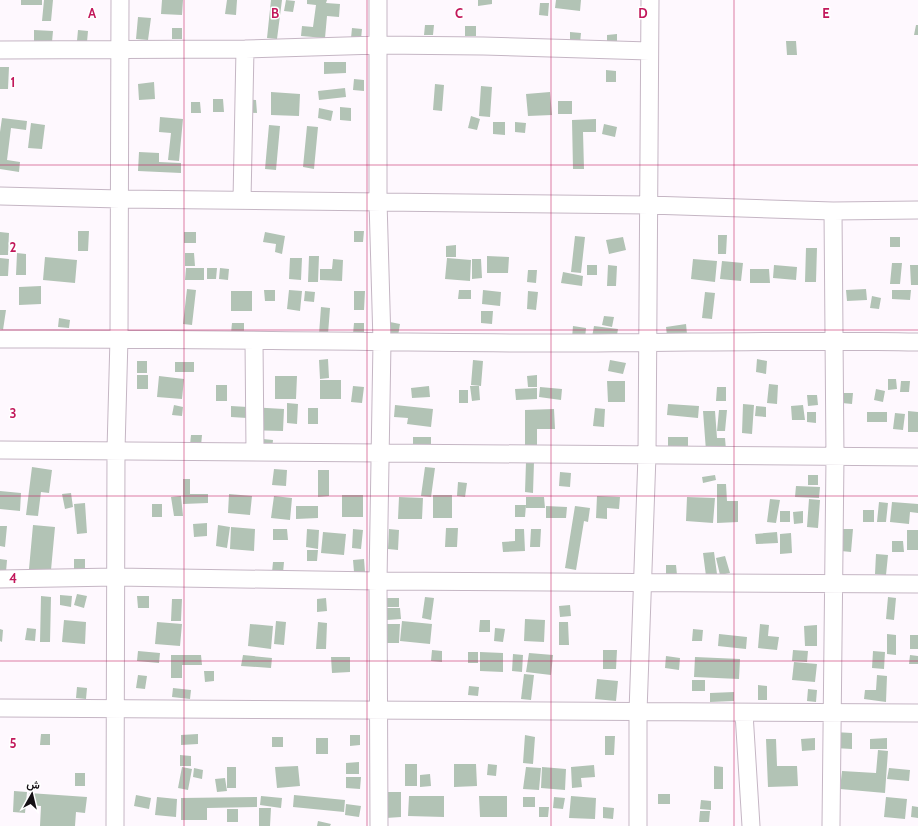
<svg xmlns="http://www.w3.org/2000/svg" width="918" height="826" font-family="Cabin,Vazirmatn,sans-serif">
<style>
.building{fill:#b2c3b5}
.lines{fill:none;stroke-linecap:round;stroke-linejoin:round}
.minor-casing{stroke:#c5b6c4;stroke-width:19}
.minor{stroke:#fff;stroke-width:17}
.grid{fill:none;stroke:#c2185b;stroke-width:1;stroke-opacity:0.55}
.grid-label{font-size:13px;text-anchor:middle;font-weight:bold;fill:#c2185b;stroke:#fff;stroke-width:3;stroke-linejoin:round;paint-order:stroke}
</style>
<rect width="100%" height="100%" fill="#fef8fe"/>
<path class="building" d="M21,0H42V5H21Z
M44,0H53L51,21H42Z
M162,0H183L182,15L161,14Z
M227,0H237L236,15L225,14Z
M271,0H282L277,39L267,38Z
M286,0L295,1L293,12L284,11Z
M307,0H327L326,3L340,4L339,17L327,16L325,38L301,36L302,26L313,27L316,5L307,4Z
M478,0H492V4L478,6Z
M556,0H581L580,11L555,8Z
M540,3H549L548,16L539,15Z
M138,17L151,18L148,40L136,39Z
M425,25H434L433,35H424Z
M916,25H918V35H914Z
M465,26H476V36H465Z
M172,28H182V39H172Z
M352,28L362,29L361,39L351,38Z
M34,30L53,31L52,42L34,41Z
M78,30L88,31L87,42L77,41Z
M570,32L581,33L580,43H570Z
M617,34V45H607V35Z
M786,41H796L797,55H787Z
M324,62H346V73L324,74Z
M0,67H9L8,89H0Z
M606,70L616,71V82H606Z
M354,79L364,80V91L353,90Z
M154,82L155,99L139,100L138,84Z
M435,84L444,85L442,111L433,110Z
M481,86L492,87L490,117L479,116Z
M345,88L346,97L319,100L318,91Z
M271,92L300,94L299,116L271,115Z
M550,92L552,115L528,116L526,94Z
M213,99H223L224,112H213Z
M237,99L256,100L257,113L237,112Z
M558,101H572V114H558Z
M191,102H200L201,113H191Z
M340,107L351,108V121L340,120Z
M319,108L333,111L331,121L318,118Z
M471,116L480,119L477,130L468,128Z
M160,117L183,119L179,161L168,160L171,133L159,132Z
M2,118L27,121L26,130L11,128L7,160L20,162L19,172L0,169V132Z
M596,119V132H583L584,169H573L572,120Z
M493,122H505V135L493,134Z
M515,122L526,123L525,133L515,132Z
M31,123L45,125L42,149L28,148Z
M604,124L617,127L615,137L602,134Z
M269,125L280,126L276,170L265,169Z
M307,126L318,127L314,169L303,167Z
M139,152L159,153V162L181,163V173L138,171Z
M78,231H89L88,251H78Z
M354,231H364L363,242H354Z
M0,232L9,233L8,255H0Z
M184,232H196V243H184Z
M265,232L285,236L282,254L275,252L276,244L263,242Z
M718,235H727L726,254H718Z
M575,236L585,237L581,273L571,272Z
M623,237L626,250L609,254L606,240Z
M890,237H900V247H890Z
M456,245V257H446V246Z
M806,248H817L816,282H805Z
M17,253L26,254V275H16Z
M185,253H194L195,266H185Z
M309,256H319L318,282H308Z
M487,256L509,257L508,273H487Z
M45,257L77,260L75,283L43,280Z
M0,258L9,259L8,276H0Z
M290,258H302L301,280L289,279Z
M447,258L471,260L470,281L445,279Z
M333,259L343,260L342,281L320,280V269H332Z
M472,259H481L482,278L472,279Z
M693,259L717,261L715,282L691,279Z
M722,261L743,263L741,281L720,279Z
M892,263H902L900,284H890Z
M587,265H597V275H587Z
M608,265L617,266L616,286H607Z
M774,265L797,267L796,280L773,278Z
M910,265H918V285H911Z
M186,268H204V280H185Z
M207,268H217L216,279H207Z
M220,268L229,269L228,280L219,279Z
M750,269H769L770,283H750Z
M528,270H537L536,283L527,282Z
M563,272L583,276L582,286L561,283Z
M41,286V304L19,305V287Z
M187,289L196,290L192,325L183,324Z
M866,289L867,300L847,301L846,290Z
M264,290H275V301H265Z
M289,290L302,291L300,311L287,309Z
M459,290H471V299H458Z
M483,290L501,292L500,306L482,304Z
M892,290H911L910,300L892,299Z
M231,291H252V311H231Z
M305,291L315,292L314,302L304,301Z
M354,291H365L364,310H354Z
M528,291L538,292L536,310L527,309Z
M705,292L715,293L712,319L702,318Z
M872,296L881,298L879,309L870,308Z
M321,307L330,308L328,334H319Z
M0,310H6L3,330L0,329Z
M481,311H493L492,324L481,323Z
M604,316L614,317L612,327L602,325Z
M59,318L70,320L69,328L58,327Z
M390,322L400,324L398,336L388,334Z
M232,323H244V334L231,333Z
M354,323H364V334H353Z
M686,324L687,334L667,336L666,327Z
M573,326L586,328L585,339L572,338Z
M594,326L618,329L616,341L592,337Z
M328,359L329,378L320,379L319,360Z
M757,359L767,361L766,374L756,372Z
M473,360L483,361L481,386L471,385Z
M610,360L626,363L623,374L608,371Z
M137,361H147V373H137Z
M175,362H194V372H175Z
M137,375H148V389H137Z
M537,375V387H528L527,376Z
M159,376L184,379L182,399L157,397Z
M275,376H297L296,399H275Z
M888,379H896L897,389L888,390Z
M320,380H341V399H320Z
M607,381H625V402H608Z
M901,381H910L909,392H900Z
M769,384L778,385L777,404L767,403Z
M216,385H227V401H216Z
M353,386L364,387L362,403L351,402Z
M429,386L430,397L412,398L411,388Z
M470,386H479L480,400L472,401Z
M540,387L562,389L561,400L539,397Z
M717,387H726V401H716Z
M537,388V399L516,400L515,389Z
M876,389L885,391L883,402L874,400Z
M459,390H468V403H459Z
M842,393H853L852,404L842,403Z
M807,395H817L818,405L808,406Z
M287,403L298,404L297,424L287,423Z
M668,404L699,406L698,418L667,415Z
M743,404L754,405L752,434L742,433Z
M174,405L183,407L182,416L172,415Z
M395,405L433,409L431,427L407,424L408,418L394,417Z
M803,405L805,420H792L791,406Z
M231,406L284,409L283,431L246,430L247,418L231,417Z
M756,406L766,407V417L755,416Z
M308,408H318V424H308Z
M595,408L605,409L604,427L593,426Z
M554,409L555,429H537V445H525V410Z
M719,410H727L725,431H717Z
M703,411H715L717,438H725L726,450L706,451Z
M908,411L918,412V432H908Z
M807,412H816V423L807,422Z
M867,412H887V422H867Z
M895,413L905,414L903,430L893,429Z
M191,435H202L201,446L190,445Z
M413,437H431V444H413Z
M668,437H688V448H668Z
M263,439L273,440L272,450L263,449Z
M526,462H534L533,493L525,492Z
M32,467L52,470L49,493L41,492L38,516L26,515Z
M425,467L435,468L431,497L421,496Z
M274,469L287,470L286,486L272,485Z
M318,470H329V496L318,497Z
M560,472L571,473L570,487L559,486Z
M715,475L716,480L703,483L702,477Z
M808,475H818V485H808Z
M183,479H190V494H208V503L183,504Z
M458,482L467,483L465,497L457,496Z
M717,484H726L727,501H738V522L717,523Z
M796,486L820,487L819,498L795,497Z
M0,491L21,493L20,511L0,509Z
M71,493L73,507L65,509L62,494Z
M229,494L252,496L250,515L228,513Z
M342,495H363V517H342Z
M433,495H452V518H433Z
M181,496L183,516H174L171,497Z
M274,496L292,498L290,520L271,518Z
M597,496L620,497L619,509L607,508V519L596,518Z
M399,497L423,498L422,519H398Z
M526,497H544L545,508H526Z
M687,497L715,498L713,523L686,521Z
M770,499L780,500L776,523L767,522Z
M809,499L820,500L818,528L807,527Z
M879,502L888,503L886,522H877Z
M892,502L918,504V513L910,512L909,524L890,522Z
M85,503L87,533L77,534L74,504Z
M152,504H162V517H152Z
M515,505H526L525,517H515Z
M296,506H318V518L296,519Z
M546,506L567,507L566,518H546Z
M575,506L590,508L588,522L584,521L576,570L565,568Z
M863,510H874V522H863Z
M780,511H790V522H780Z
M803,511V523L794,524L793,512Z
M207,523V536L194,537L193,524Z
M33,525L55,527L51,570L29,569Z
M218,525L230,527L227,548L216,546Z
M0,526H7L5,547L0,546Z
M231,527L255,529L254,551L230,549Z
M446,528H458L457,547H445Z
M273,529H287L288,540H273Z
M307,529L319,530L318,549L306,547Z
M353,529L363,530L361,549L352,548Z
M389,529L399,530L398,550L388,549Z
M515,529H524L525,551L503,552L502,542L515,541Z
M531,529H541L540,547H530Z
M843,529H853L851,552L841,551Z
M907,530H918V550H907Z
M323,532L346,534L344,555L321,553Z
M777,532L778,543L756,544L755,534Z
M791,533L792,553L780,554V534Z
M892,541H903L904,552H892Z
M307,550H318L317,561H307Z
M714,552L717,574L706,576L703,553Z
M876,554L888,555L886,575L875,574Z
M725,556L730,573L720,575L716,558Z
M0,559L7,560L6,572L0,571Z
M74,559H85V569H74Z
M364,559L365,572H354L353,560Z
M273,562H284L283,573L272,572Z
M666,565H676L677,575H666Z
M77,594L87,596L84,608L74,605Z
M60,595L72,596L71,607L60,605Z
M41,596L51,597L50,642H40Z
M137,596H149V608H138Z
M425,597L434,598L431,620L422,618Z
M888,597L896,598L894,620L886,619Z
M326,598L327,611L317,612V599Z
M386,598H399V607H386Z
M172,599H182L181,621H171Z
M570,605L571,616L560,617L559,606Z
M387,608H400L401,619L387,620Z
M525,619L545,620L544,642L524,641Z
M64,620L86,622L85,644L62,642Z
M480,620H490V632H479Z
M276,621L286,622L284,645L274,644Z
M402,621L432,624L430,644L400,641Z
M157,622L182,624L180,646L155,644Z
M318,622L327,623L326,649H316Z
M559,622H568L569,645H559Z
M250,624L273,626L271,649L248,646Z
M387,624H400L399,643H386Z
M760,624L769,625L768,636L779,637L777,650L758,648Z
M817,625V646H805L804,626Z
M27,628L36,629L35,641L25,640Z
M495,628L505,629L503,642L494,641Z
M0,629L3,630L2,642L0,641Z
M693,629L703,630L702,641H692Z
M719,634L747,637L746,649L718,646Z
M887,634L896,635V655L887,654Z
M910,635H918V649H910Z
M432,650L442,651V662L431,661Z
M603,650H617L616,669H603Z
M793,650L808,651L807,662L792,661Z
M138,651L160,653L159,663L137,661Z
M873,651L885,652L884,669L872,668Z
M468,652H478V663H468Z
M480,652L503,653V672L480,671Z
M529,653L553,655L551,675L526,672Z
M513,654L523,655L522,672L512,671Z
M171,655H201L202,665H182V678H171Z
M243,655L272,658L271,668L241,666Z
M910,655L918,656V664H909Z
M666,656L680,658L679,670L665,668Z
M331,657H350V672L332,673Z
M695,657L740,659L739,679L694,677Z
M794,662L817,664L815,682L792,680Z
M204,671H214V681L205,682Z
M524,674L534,675L531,700L521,699Z
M138,675L147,676L145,689L136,688Z
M877,675L887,676L886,702L864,699L865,690H876Z
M597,679L618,681L616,701L595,699Z
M692,680H705V691H692Z
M758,685L767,686V700H758Z
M469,686L479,687L478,696L468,695Z
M77,687L87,688L86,699L76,698Z
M173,688L191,690L190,699L172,697Z
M808,689L817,690L816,702L807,701Z
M734,692V701L710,702V693Z
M834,732L852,733V749L834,748Z
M41,734H50V745H40Z
M198,734V744L181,745V735Z
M350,735H360V745L350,746Z
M525,735L535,737L533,764L523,763Z
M605,736H615L614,755H605Z
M272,737H283V747H272Z
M316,738H328V754H316Z
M815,738V750L802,751L801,739Z
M887,738V749H870V739Z
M766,739H776L777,766H797L798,786L768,787Z
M878,750L888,751L885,793L840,789L842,771L876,773Z
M180,755L191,756V766H180Z
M359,762V774H346V763Z
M405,764H417V786H405Z
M454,764H476L477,786L454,787Z
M488,764L497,765L496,776L487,775Z
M594,765L595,777L581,778L582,787L572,788L571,767Z
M298,766L300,786L277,788L275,767Z
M714,766L723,767V789H714Z
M182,767L192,769L188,790L178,788Z
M227,767H236V788H227Z
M526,767L541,768L539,790L523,789Z
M542,767L566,769L565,790L541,788Z
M194,768L203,770L202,779L193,777Z
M889,768L910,770L909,781L887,779Z
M75,773H85V786H75Z
M430,774L431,786L420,787V775Z
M346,777H361L360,789L346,788Z
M225,778L227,791L217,792L215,779Z
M14,791L27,792L25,813L13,812Z
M386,792H401V817L386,818Z
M29,793L87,797L85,813L76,812L75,826H40L41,806L28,805Z
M658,794H670V804H658Z
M136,795L151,798L149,809L134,806Z
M294,795L345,800L344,812L293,807Z
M261,796L282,798L281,808L260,805Z
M409,796H444V817L408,816Z
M479,796H507V817H480Z
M571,796L596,798L595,819L569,818Z
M157,797L177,799L176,817L155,815Z
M257,797V807L207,808V820H181V798Z
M523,797H535V807H523Z
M554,797L565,798L563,809L553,808Z
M886,797L907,799L905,819L884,817Z
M701,800L711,801V810L700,809Z
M346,804L361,806L359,817L345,815Z
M912,806L918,807V818L911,817Z
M539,807H549L548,817H539Z
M603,807L614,808L613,819L603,818Z
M259,808H271L270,826H259Z
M227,809H238V822H227Z
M700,811H710L709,822H699Z
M318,821L331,824L330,826H317Z"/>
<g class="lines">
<g class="minor-casing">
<path id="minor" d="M378,0V201L382,342L378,581L379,826
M0,50L245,49L378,45L483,46L649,51
M0,196L120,199L649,205L833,211L918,210
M242,200L245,49
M0,339C174,338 348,342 521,343C654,344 786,339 918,342
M254,341L255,451
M0,450L918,457
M0,579L116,577L378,581L918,584
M0,708L918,713
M744,713L751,826
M115,826L116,450L119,338L120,0
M638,826V712L647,455L650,0
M831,826L835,457L833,211"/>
</g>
<use href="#minor" class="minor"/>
</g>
<path class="grid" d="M184,0V826M367,0V826M551,0V826M734,0V826M0,165H918M0,330H918M0,496H918M0,661H918"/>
<g class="grid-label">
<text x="92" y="18">A</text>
<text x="275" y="18">B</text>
<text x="459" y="18">C</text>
<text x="643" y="18">D</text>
<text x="826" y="18">E</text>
<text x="13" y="87">1</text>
<text x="13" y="252">2</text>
<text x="13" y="418">3</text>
<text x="13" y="583">4</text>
<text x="13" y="748">5</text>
</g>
<g transform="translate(32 794) rotate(8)" stroke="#ffffff" stroke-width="3" paint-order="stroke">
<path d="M0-3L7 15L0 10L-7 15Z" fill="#140f14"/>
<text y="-6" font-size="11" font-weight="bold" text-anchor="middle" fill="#140f14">ش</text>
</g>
</svg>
